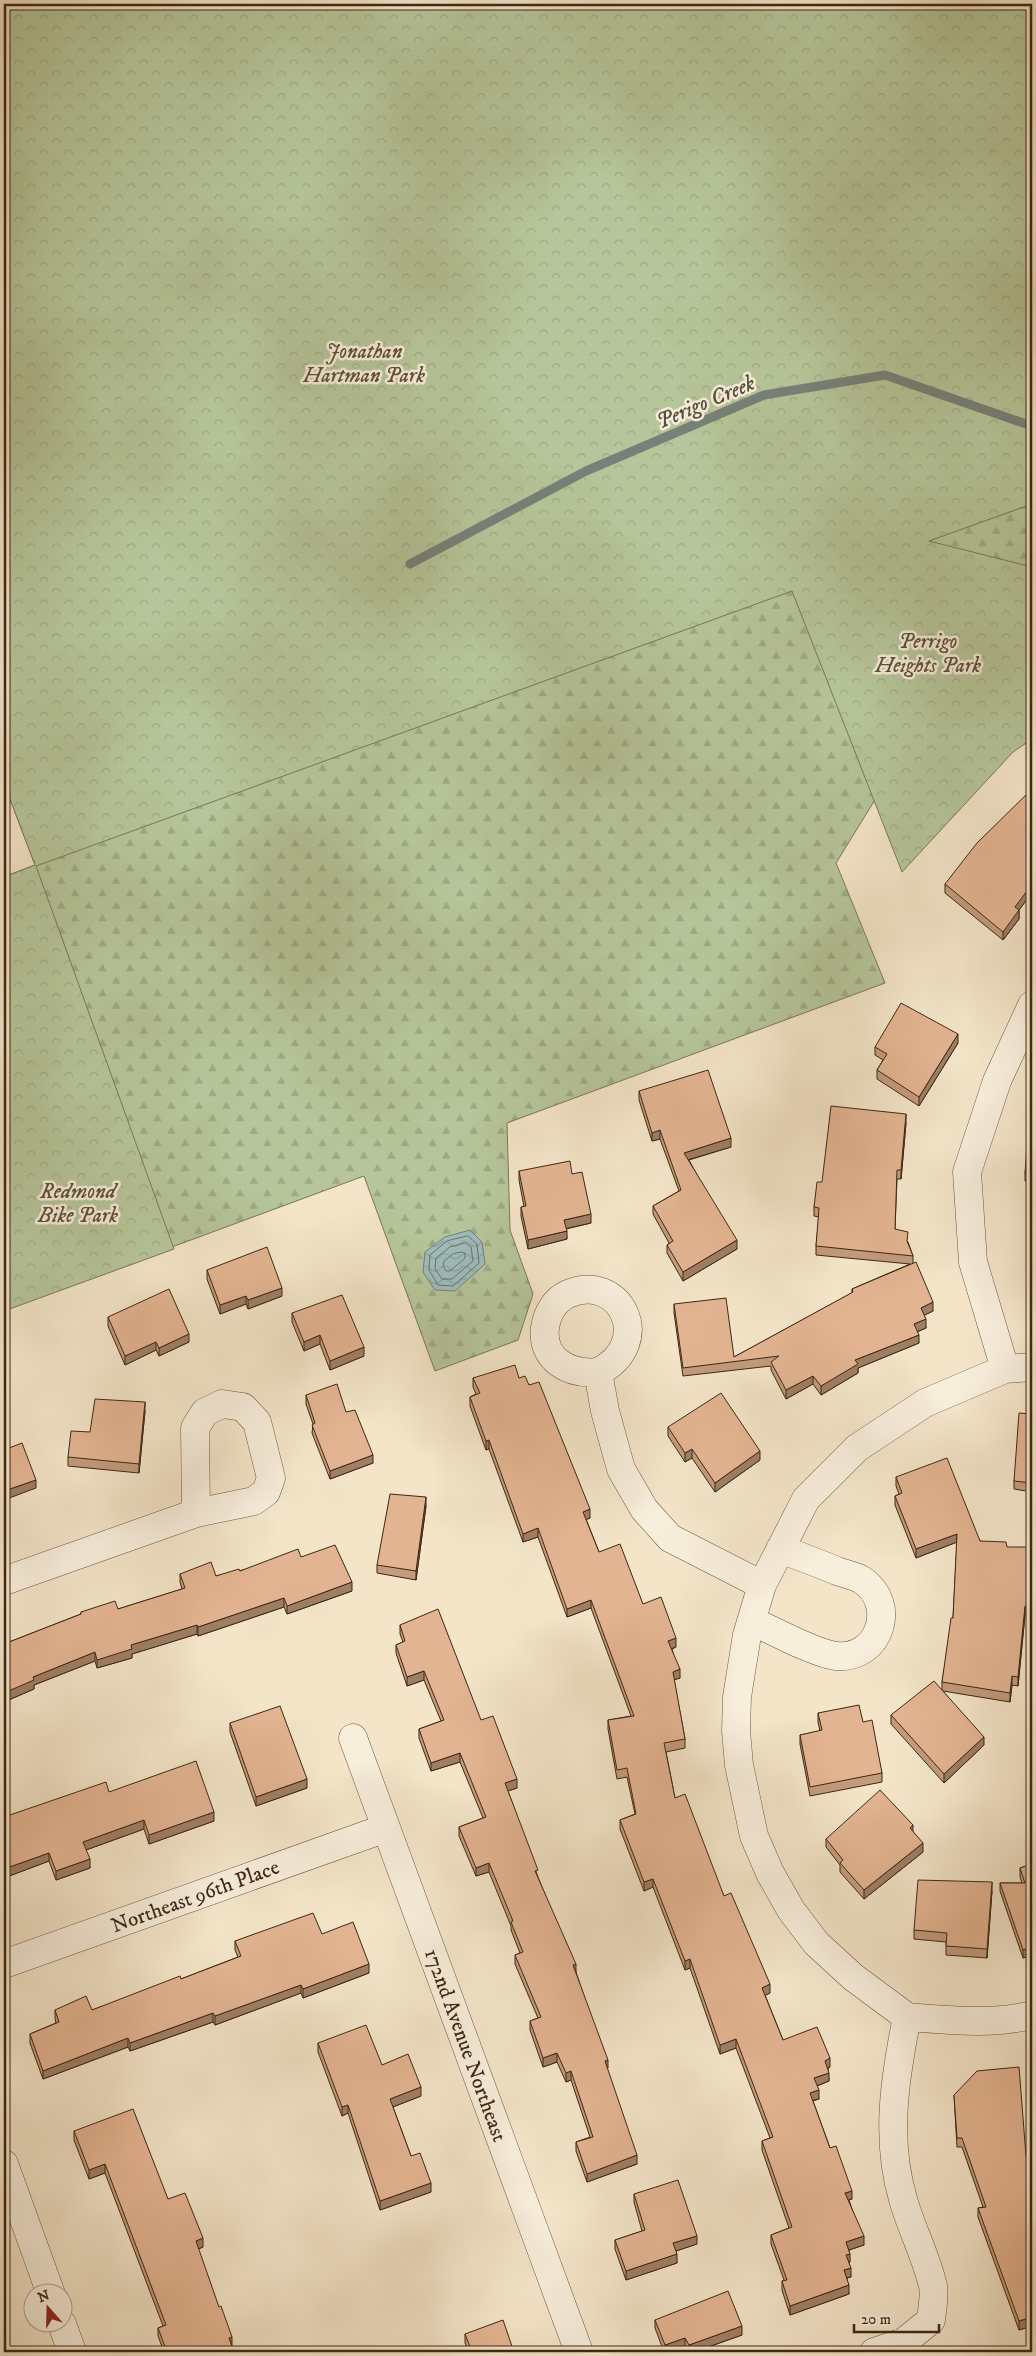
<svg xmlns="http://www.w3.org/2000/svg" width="1036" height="2356" font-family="'IM FELL DW Pica',serif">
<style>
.forest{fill:url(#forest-firs);stroke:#7a7757}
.park{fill:url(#park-crowns);stroke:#7a7757}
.water{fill:url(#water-waves);stroke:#778179}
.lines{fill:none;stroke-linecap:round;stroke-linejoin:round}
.shore{stroke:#6e7268;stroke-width:1}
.stream{stroke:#778179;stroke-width:9}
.minor-casing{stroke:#6b5741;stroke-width:29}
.minor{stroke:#f8eedc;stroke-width:28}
.wall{fill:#c39b7d;stroke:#3d2814}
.shaded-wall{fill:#9f7e66;stroke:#3d2814}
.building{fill:#e3b491;stroke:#3d2814}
.labels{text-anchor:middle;stroke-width:5;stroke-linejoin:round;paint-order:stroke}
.park-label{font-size:21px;font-style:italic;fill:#5b5036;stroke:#f8eedc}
.street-label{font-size:21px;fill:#3d2814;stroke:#f8eedc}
.water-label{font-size:22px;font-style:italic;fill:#554d3e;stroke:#f8eedc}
</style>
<defs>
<pattern id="forest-firs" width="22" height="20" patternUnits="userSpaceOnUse" patternTransform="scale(1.25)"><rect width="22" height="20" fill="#b6c69a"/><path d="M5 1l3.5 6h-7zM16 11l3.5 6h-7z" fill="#9daa84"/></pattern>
<pattern id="park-crowns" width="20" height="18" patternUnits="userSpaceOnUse" patternTransform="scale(1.25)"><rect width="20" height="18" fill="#b6c69a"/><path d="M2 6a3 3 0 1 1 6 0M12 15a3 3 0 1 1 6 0" fill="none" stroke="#9daa84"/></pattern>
<pattern id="water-waves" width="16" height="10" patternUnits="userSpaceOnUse" patternTransform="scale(1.25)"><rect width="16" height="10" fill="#9ebdbd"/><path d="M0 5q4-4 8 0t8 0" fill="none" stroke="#89a2a2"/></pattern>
</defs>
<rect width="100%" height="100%" fill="#f4e5c9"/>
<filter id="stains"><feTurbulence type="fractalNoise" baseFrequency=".004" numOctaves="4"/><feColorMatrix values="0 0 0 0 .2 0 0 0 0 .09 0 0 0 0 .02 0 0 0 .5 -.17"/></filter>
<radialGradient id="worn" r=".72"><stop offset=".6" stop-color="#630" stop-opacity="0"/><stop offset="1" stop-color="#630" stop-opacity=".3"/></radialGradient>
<path class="forest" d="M1032,4V659L902,756L836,863L885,983L507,1123L510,1230L533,1294L518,1340L435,1371L364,1176L4,1309V877L35,865L4,783Z"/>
<path class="park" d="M4,4H1032V504L929,541L1032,567V739L1013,752L902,872L792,591L36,866L174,1249L4,1311V877L35,865L4,783Z"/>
<path class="water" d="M470,1230L482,1242L485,1264L455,1291L435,1290L423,1272L425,1252L445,1237Z"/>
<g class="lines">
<path class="shore" d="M468,1236L477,1244L479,1263L453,1286L438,1285L429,1270L430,1255L447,1241Z
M466,1243L471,1247L473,1261L452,1279H442L435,1269L436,1258L450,1247Z
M462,1252L465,1253V1258L450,1271H446L443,1266L444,1261L453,1254Z"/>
<path class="stream" d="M410,564L586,471L764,395L885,375L1032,426"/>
<g class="minor-casing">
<path id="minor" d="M1005,1369L973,1262L967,1172L997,1081L1032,1005
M598,1372C570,1375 541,1360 545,1328C547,1313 555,1300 568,1294C620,1271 656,1343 598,1372L605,1411L621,1469L644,1509L670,1538L762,1585
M4,1581L196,1513L254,1501L266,1492L271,1478L257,1422L243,1407L222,1404L205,1412L195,1428L196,1513
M752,1621C772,1630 816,1654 836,1656C880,1660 898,1604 862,1580C855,1576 845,1574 837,1571C818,1563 799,1556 780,1549
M353,1738L579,2352
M4,1964L386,1828
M907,2017L853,1977L816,1943L791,1910L770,1873L754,1836L739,1765L736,1731L737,1697L747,1635L762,1585L806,1499L857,1448L925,1403L1005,1369L1032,1367
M907,2017C949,2020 992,2025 1032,2015
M4,2164L51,2294
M62,2324L72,2352
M874,2352L904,2342L931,2320C932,2309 935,2296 933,2286C926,2256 911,2228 903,2199C885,2139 895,2077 907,2017"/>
</g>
<use href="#minor" class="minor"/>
</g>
<path class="wall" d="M945,884L1030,891V895L1019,910V919L1003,940L945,893Z
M958,1043L919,1106L877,1079V1070L883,1060L875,1055V1047Z
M639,1091L731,1147L689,1160L737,1249L683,1281L667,1253V1245L669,1243L653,1214V1206L679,1191L660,1139L652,1141L639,1100Z
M906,1123L901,1179H897L895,1229L908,1242L913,1256V1263L933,1311L924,1315L926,1328L917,1332L919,1343L858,1368V1373L821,1395L813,1384L786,1399L771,1370V1366L683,1376L674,1313V1304L734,1357L852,1293V1289L910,1264L816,1255V1246L819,1217L814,1216V1207L822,1182Z
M1032,1135V1219H1031L1032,1181H1025V1173Z
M519,1171L572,1174L591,1223L566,1229L567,1239L528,1249L521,1216V1207H524L519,1180Z
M207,1270L282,1296L248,1309L246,1304L220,1314L207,1279Z
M292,1313L364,1356L330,1370L320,1344L304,1351L292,1322Z
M108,1317L189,1342L159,1356L156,1350L125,1365L108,1326Z
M473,1378H519L529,1385L590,1518L586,1519L599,1552L643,1604L676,1647L672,1649L680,1678L674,1680L685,1739V1748L666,1752L675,1798L724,1896L770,1993L765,1995L783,2040L830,2067L828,2068L829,2081L817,2086L819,2099L813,2101L830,2148L852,2199L849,2200L864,2245L849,2250L850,2262L849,2263L851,2277L847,2278L849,2294L790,2315L782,2290V2281L784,2280L771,2244V2235L789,2228L762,2150V2141L770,2138L736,2048L720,2054L690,1968L685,1970L653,1887L644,1891L620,1829V1820L635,1814L627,1777L617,1779L608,1729V1720L631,1716L591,1608L567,1617L538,1537L523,1542L489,1449L486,1450L470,1406V1397L476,1394L473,1387Z
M306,1395L346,1412L373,1463L330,1479L312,1433L313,1424L306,1404Z
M145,1411L139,1473L68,1466V1457L90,1432Z
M1032,1414V1492L1014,1489V1481Z
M668,1427L760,1460L715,1492L692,1458L685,1462L668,1436Z
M896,1477L980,1541L1007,1547L1029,1556L1027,1615H1025L1018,1686L1012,1685L1010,1702L943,1691L984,1745L944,1783L891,1724V1715L942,1690V1682L953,1618L957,1542L916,1558L895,1505V1496L899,1494L896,1486Z
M426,1506L416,1580L377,1573V1565Z
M301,1557L352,1591L287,1614L284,1607L198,1636L197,1634L132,1654V1658L97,1668L95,1661L34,1685V1689L4,1702V1644L81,1614V1612L118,1609L182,1589L180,1582V1574L216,1576Z
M400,1625L481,1720L517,1788L508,1791L538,1877L576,1972L608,2068L607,2069L637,2164L587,2182L576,2151V2142L590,2137L571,2080L566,2082L557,2062L543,2067L530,2030V2021L538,2018L515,1964V1955L520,1953L511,1930V1926L489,1872L476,1876L459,1836V1827L483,1818L460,1762L431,1771L419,1738V1729L441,1721L424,1680L407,1686L396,1653V1645L403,1642L400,1634Z
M818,1713L863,1722L882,1773V1782L810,1796L800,1744V1735L820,1731L818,1722Z
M230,1723L307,1788L256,1806L230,1732Z
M109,1792L214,1821L149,1844L144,1829L86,1850L90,1868L56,1880L49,1861L4,1878Z
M913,1832L923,1852L864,1899L840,1872V1865L826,1847V1839Z
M1032,1864V1955L1023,1958L1000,1891V1883H1022L1020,1877V1868Z
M992,1891L987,1958L946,1955V1942L914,1939V1930Z
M322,1934L369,1973L303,1998L301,1993L215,2025L213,2022L130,2051L128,2047L43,2079L30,2043V2034L56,2023L55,2018V2010H92L181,1979L238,1957L235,1950V1941Z
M318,2043L382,2065L421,2096L393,2107L411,2156L431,2192L380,2210L348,2113L342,2116L318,2052Z
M954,2095L1026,2156L1032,2174V2326L1019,2330L978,2217V2208L983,2207L962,2147H957Z
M74,2131L168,2199L203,2247L198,2249L234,2352H164L158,2336V2328L163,2326L105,2173L89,2179L74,2140Z
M634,2194L697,2244L676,2251L677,2263L626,2280L615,2249V2240L642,2231L634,2202Z
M655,2320L742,2335L694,2352H688L685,2346L669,2352H664L655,2328Z
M465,2334L514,2352H469L465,2343Z"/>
<path class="shaded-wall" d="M1032,880V889L1030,891V895L1019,910V919L1003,940V932L1015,907L1028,885Z
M958,1034V1043L919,1106V1097Z
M906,1114V1123L901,1179V1170Z
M660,1130V1139L652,1141V1133Z
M731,1138V1147L684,1161V1153Z
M591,1214V1223L564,1229V1220Z
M567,1231V1239L528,1249V1240Z
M737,1240V1249L683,1281V1272Z
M282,1288V1296L248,1309V1300Z
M246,1296V1304L220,1314V1305Z
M933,1302V1311L921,1317V1308Z
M926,1319V1328L914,1333V1324Z
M189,1334V1342L159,1356V1348Z
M320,1335V1344L304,1351V1342Z
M919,1335V1343L858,1368V1373L821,1395V1386L855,1360Z
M156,1342V1350L125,1365V1356Z
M364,1347V1356L330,1370V1361Z
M813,1376V1384L786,1399V1390Z
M145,1402V1411L139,1473V1464Z
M489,1440V1449L486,1450V1441Z
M692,1449V1458L685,1462V1453Z
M760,1451V1460L715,1492V1483Z
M373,1455V1463L330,1479V1471Z
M36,1480V1488L4,1500V1491Z
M426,1497V1506L416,1580V1571Z
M9,1507V1515L4,1517V1508Z
M590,1509V1518L583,1521V1512Z
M538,1528V1537L523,1542V1534Z
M957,1534V1542L916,1558V1549Z
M352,1582V1591L287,1614V1606Z
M284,1598V1607L198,1636V1627Z
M591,1600V1608L567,1617V1609Z
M1025,1606V1615L1018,1686V1677Z
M197,1625V1634L132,1654V1658L97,1668V1660L131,1645Z
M676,1638V1647L668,1650V1641Z
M95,1652V1661L34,1685V1689L4,1702V1693L33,1677Z
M680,1669V1678L673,1680V1672Z
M424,1671V1680L407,1686V1677Z
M1012,1676V1685L1010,1702V1693Z
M984,1737V1745L944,1783V1774Z
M460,1753V1762L431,1771V1763Z
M307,1779V1788L256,1806V1797Z
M517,1779V1788L505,1792V1783Z
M214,1812V1821L149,1844V1835Z
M144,1820V1829L83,1851V1842Z
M913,1825V1834L910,1828Z
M923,1843V1852L864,1899V1890Z
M49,1853V1861L4,1878V1869Z
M90,1859V1868L56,1880V1871Z
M489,1863V1872L476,1876V1868Z
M653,1879V1887L644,1891V1882Z
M992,1882V1891L987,1958V1949Z
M1032,1946V1955L1023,1958V1950Z
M690,1959V1968L685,1970V1961Z
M369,1964V1973L303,1998V1989Z
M576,1964V1972L573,1965Z
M770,1984V1993L762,1997V1988Z
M301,1985V1993L215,2025V2016Z
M213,2013V2022L130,2051V2043Z
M128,2038V2047L43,2079V2071Z
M736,2039V2048L720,2054V2045Z
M557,2053V2062L543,2067V2058Z
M830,2058V2067L825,2069V2061Z
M608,2060V2068L605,2070V2061Z
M571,2071V2080L566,2082V2073Z
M829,2073V2081L814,2087V2078Z
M421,2087V2096L390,2108V2099Z
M819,2090V2099L810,2101V2093Z
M348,2105V2113L342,2116V2107Z
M637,2155V2164L587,2182V2174Z
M105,2164V2173L89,2179V2170Z
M431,2183V2192L380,2210V2201Z
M852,2191V2199L845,2201V2193Z
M697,2236V2244L673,2252V2243Z
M864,2236V2245L846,2251V2242Z
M203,2238V2247L196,2250V2241Z
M677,2254V2263L626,2280V2271Z
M850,2254V2262L846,2264V2255Z
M851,2268V2277L844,2278V2270Z
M849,2285V2294L790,2315V2306Z
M1032,2317V2326L1019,2330V2321Z
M742,2326V2335L694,2352H689V2345Z
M232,2337V2346L229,2338Z
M685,2338V2346L669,2352H665V2345Z"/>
<path class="building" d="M1032,789V880L1028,885L1030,887L1015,907L1019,910L1003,932L945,884L977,843Z
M901,1003L958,1034L919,1097L877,1070L887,1054L875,1047Z
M708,1070L731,1138L684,1153L737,1240L683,1272L667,1245L673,1241L653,1206L681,1190L660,1130L652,1133L639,1091Z
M831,1106L906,1114L901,1170H897L895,1229L908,1232L907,1241L913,1256L816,1246L819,1208L814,1207L817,1182H822Z
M1028,1134L1032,1135V1210H1031L1032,1173H1025Z
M570,1161L572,1174L582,1172L591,1214L564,1220L567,1231L528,1240L521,1207L526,1206L519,1171Z
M267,1247L282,1288L248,1300L246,1296L220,1305L207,1270Z
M916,1262L933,1302L921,1308L926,1319L914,1324L919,1335L855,1360L858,1364L821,1386L813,1376L786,1390L771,1362L779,1356L683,1368L674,1304L726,1298L734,1357L853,1292L852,1289Z
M169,1289L189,1334L159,1348L156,1342L125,1356L108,1317Z
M342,1295L364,1347L330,1361L320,1335L304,1342L292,1313Z
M515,1365L519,1378L525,1376L529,1385L539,1382L590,1509L583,1512L599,1552L620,1544L643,1604L661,1597L676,1638L668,1641L680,1669L673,1672L685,1739L664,1743L675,1798L685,1794L724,1896L731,1893L770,1984L762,1988L783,2040L817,2027L830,2058L825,2061L829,2073L814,2078L819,2090L810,2093L830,2148L836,2146L852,2191L845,2193L864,2236L846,2242L850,2254L846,2255L851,2268L844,2270L849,2285L790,2306L782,2281L787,2280L771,2235L792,2227L762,2141L773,2137L736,2039L720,2045L690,1959L685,1961L653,1879L644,1882L620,1820L636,1814L627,1768L617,1770L608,1720L634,1716L591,1600L567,1609L538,1528L523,1534L489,1440L486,1441L470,1397L480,1393L473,1378Z
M337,1384L346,1412L355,1410L373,1455L330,1471L312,1425L315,1423L306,1395Z
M721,1393L760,1451L715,1483L692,1449L685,1453L668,1427Z
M95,1399L145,1402L139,1464L68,1457L71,1431L90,1432Z
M1019,1413L1032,1414V1483L1014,1481Z
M22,1443L36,1480L4,1491V1450Z
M947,1458L980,1541L1006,1542L1007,1547H1029L1027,1606H1025L1018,1677L1012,1676L1010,1693L942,1682L951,1618H953L957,1534L916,1549L895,1496L902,1493L896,1477Z
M4,1491L9,1507L4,1508Z
M390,1494L426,1497L416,1571L377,1565Z
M335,1545L352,1582L287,1606L284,1598L198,1627L197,1625L131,1645L132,1649L97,1660L95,1652L33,1677L34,1680L4,1693V1644L81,1614V1612L115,1601L118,1609L185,1588L180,1574L211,1562L216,1576L239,1569L240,1571L298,1549L301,1557Z
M438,1609L481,1720L493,1716L517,1779L505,1783L538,1870L535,1871L576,1964L573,1965L608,2060L605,2061L637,2155L587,2174L576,2142L593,2137L571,2071L566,2073L557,2053L543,2058L530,2021L541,2017L515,1955L523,1952L511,1922L513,1921L489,1863L476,1868L459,1827L486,1817L460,1753L431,1763L419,1729L444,1720L424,1671L407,1677L396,1645L405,1641L400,1625Z
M934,1681L984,1737L944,1774L891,1715Z
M859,1705L863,1722L872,1720L882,1773L810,1787L800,1735L822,1730L818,1713Z
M280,1706L307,1779L256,1797L230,1723Z
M196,1761L214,1812L149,1835L144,1820L83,1842L90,1859L56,1871L49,1853L4,1869V1817L106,1782L109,1792Z
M880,1790L913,1825L910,1828L923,1843L864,1890L840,1863L843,1860L826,1839Z
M1032,1864V1946L1023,1950L1000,1883H1025L1020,1868Z
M918,1880L992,1882L987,1949L946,1946L947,1933L914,1930Z
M313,1913L322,1934L353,1922L369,1964L303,1989L301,1985L215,2016L213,2013L130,2043L128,2038L43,2071L30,2034L59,2022L55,2010L86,1996L92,2010L180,1976L181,1979L241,1956L235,1941Z
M366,2025L382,2065L408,2054L421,2087L390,2099L411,2156L420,2153L431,2183L380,2201L348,2105L342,2107L318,2043Z
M1019,2067L1026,2156L1032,2174V2317L1019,2321L978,2208L986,2207L962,2138H957L954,2095L977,2071Z
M133,2109L168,2199L185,2193L203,2238L196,2241L219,2307L221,2306L232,2337L229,2338L234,2352H167L158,2328L166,2325L105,2164L89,2170L74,2131Z
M678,2180L697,2236L673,2243L677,2254L626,2271L615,2240L645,2230L634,2194Z
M728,2291L742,2326L689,2345L685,2338L665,2345L655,2320Z
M503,2320L514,2352H472L465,2334Z"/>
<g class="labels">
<g class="park-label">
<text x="364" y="358">Jonathan<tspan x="364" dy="24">Hartman Park</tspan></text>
<text x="928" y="648">Perrigo<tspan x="928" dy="24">Heights Park</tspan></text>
<text x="78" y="1198">Redmond<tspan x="78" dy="24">Bike Park</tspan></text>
</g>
<g class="street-label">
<text transform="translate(195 1896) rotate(-20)" y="7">Northeast 96th Place</text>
<text transform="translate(466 2045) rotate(70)" y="7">172nd Avenue Northeast</text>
</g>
<g class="water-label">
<text transform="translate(705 401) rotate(-23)" y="8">Perigo Creek</text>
</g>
</g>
<rect width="1036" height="2356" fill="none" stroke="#f4e5c9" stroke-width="20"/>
<rect x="5" y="5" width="1026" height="2346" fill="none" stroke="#3d2814" stroke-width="2.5"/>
<rect x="10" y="10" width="1016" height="2336" fill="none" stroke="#3d2814"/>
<g transform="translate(48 2308) rotate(340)"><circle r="24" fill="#f8eedc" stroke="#ad9f8c"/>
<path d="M0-4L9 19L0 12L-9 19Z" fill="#8f2418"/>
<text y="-8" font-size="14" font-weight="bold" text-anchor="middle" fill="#3d2814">N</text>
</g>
<path d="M854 2324v8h85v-8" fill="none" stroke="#3d2814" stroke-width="2.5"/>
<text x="861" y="2324" font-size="15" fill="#3d2814" stroke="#f8eedc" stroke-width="4" paint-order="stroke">20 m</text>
<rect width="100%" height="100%" filter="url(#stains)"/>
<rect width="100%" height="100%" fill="url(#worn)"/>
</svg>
